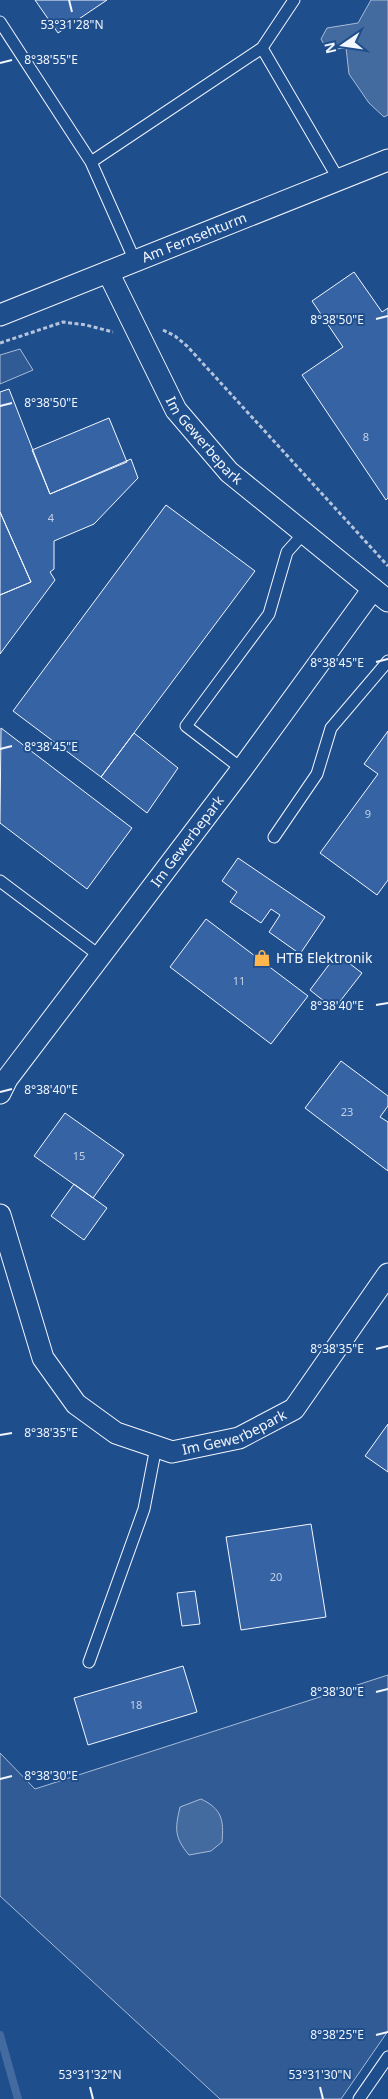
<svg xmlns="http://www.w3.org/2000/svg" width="388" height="2099" font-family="'Noto Sans',sans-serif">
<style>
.built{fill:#305b95;stroke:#a8bbd7}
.water{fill:#446ba0;stroke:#a8bbd7}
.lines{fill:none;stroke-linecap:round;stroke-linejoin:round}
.stream{stroke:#446ba0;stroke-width:8}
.building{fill:#3563a3;stroke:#f2f6ff}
.lane-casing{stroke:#f2f6ff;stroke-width:13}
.street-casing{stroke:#f2f6ff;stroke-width:23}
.path{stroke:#b3c4dc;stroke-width:3;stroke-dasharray:4 2.5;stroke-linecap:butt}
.lane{stroke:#1f4e8c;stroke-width:11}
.street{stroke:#1f4e8c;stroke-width:21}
.ticks{fill:none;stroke:#f2f6ff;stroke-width:2}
.labels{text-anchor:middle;stroke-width:4;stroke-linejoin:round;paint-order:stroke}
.number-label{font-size:11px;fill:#c3d1e8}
.street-label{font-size:14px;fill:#f2f6ff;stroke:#1f4e8c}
.poi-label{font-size:14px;fill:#f2f6ff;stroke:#1f4e8c;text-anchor:start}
.ticks-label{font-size:12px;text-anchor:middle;fill:#f2f6ff;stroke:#1f4e8c;stroke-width:4;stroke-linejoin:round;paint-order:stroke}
</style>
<rect width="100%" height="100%" fill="#1f4e8c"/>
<path class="built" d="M20,349L33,370L0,384V355Z
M388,1675V2031L341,2099H220L0,1896V1753L35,1789Z"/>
<path class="water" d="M371,0H388V115L384,117L369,103L349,74L346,48L327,50L321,39L327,28L358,23Z
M201,1799C222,1809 224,1820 222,1842L211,1851L189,1855C174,1837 175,1829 180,1807Z"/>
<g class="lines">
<path class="stream" d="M0,2035L18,2099"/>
</g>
<path class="building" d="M35,0H107L58,33Z
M354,272L382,312L388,308V498L386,500L302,375L343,347L312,301Z
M9,389L50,494L131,459L138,478L94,524L54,541V569L50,572L55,580L0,654V595L31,582L0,512V392Z
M109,418L127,462L50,494L32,450Z
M166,505L255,571L101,777L13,711Z
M0,512L31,582L0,595Z
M1,728L132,828L87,889L0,823Z
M388,731V880L377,895L320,853L378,774L364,764Z
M134,733L178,768L147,813L101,777Z
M238,858L325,917L300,954L269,932L280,915L271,909L261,923L230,902L237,892L222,881Z
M206,919L308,996L271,1044L170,967Z
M337,954L362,973L334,1009L310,990Z
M341,1061L388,1096V1106L380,1117L388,1122V1171L305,1108Z
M65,1113L124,1155L93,1198L34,1156Z
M74,1184L107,1208L84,1240L51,1216Z
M388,1424V1472L365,1456Z
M311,1524L326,1617L241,1630L226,1537Z
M195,1591L200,1624L182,1626L177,1593Z
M183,1666L197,1712L88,1745L74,1698Z"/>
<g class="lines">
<g class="lane-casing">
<path id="lane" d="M294,0L262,48L339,180
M0,22L91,162L135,261
M91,162L262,48
M242,769L186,726L269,614L287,552L304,533
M274,837L317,774L331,728L388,661
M0,881L100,956
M89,1662L144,1509L156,1447
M359,2099L388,2057"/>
</g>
<g class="street-casing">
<g id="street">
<path id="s1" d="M108,272L176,410L229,472L388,601"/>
<path id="s2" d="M0,315L388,160"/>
<path id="s3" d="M0,1093L7,1079L242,769L373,589"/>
<path id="s4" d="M0,1215L43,1358L76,1404L116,1433L172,1452L239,1438L294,1409L388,1274"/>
</g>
</g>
<path class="path" d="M163,330L175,336L187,346L388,566
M0,343L63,322L86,325L113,332"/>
<use href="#lane" class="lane"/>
<use href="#street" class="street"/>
</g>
<path class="ticks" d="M69,0L72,12M0,63L12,60M376,319L388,316M0,406L12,403M376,662L388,659M0,749L12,746M376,1005L388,1003M0,1092L12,1089M376,1349L388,1346M0,1435L12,1433M376,1692L388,1689M0,1779L12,1776M376,2035L388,2032M90,2087L93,2099M320,2087L323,2099"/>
<defs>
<g id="shop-bare" transform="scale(1.35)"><path d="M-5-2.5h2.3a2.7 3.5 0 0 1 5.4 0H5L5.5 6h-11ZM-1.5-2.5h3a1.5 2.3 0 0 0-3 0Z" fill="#ffb74d" stroke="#1f4e8c" stroke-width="2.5" paint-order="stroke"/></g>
</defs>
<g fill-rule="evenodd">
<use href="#shop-bare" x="262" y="958"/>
</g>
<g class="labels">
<g class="number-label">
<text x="366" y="441">8</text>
<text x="51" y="522">4</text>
<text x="368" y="818">9</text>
<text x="239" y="985">11</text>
<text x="347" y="1116">23</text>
<text x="79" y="1160">15</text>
<text x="276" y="1581">20</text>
<text x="136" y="1709">18</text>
</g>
<g class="street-label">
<text dy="5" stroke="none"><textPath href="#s2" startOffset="209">Am Fernsehturm</textPath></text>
<text dy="5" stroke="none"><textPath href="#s1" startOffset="195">Im Gewerbepark</textPath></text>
<text dy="5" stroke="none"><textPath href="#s3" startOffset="314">Im Gewerbepark</textPath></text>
<text dy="5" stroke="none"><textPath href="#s4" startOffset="380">Im Gewerbepark</textPath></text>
</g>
<g class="poi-label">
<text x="276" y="963">HTB Elektronik</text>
</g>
</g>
<g class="ticks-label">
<text x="72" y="29">53°31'28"N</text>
<text x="51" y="64">8°38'55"E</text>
<text x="337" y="324">8°38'50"E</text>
<text x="51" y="407">8°38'50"E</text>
<text x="337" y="667">8°38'45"E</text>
<text x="51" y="751">8°38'45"E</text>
<text x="337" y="1010">8°38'40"E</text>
<text x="51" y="1094">8°38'40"E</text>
<text x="337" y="1353">8°38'35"E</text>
<text x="51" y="1437">8°38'35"E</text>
<text x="337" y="1696">8°38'30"E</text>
<text x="51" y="1780">8°38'30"E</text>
<text x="337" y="2039">8°38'25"E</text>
<text x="90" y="2079">53°31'32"N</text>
<text x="320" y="2079">53°31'30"N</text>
</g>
<g transform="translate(343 45) rotate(257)" stroke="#1f4e8c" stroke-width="4" paint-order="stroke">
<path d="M0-4L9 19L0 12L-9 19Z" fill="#f2f6ff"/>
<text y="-8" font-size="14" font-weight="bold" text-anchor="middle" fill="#f2f6ff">N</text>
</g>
</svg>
